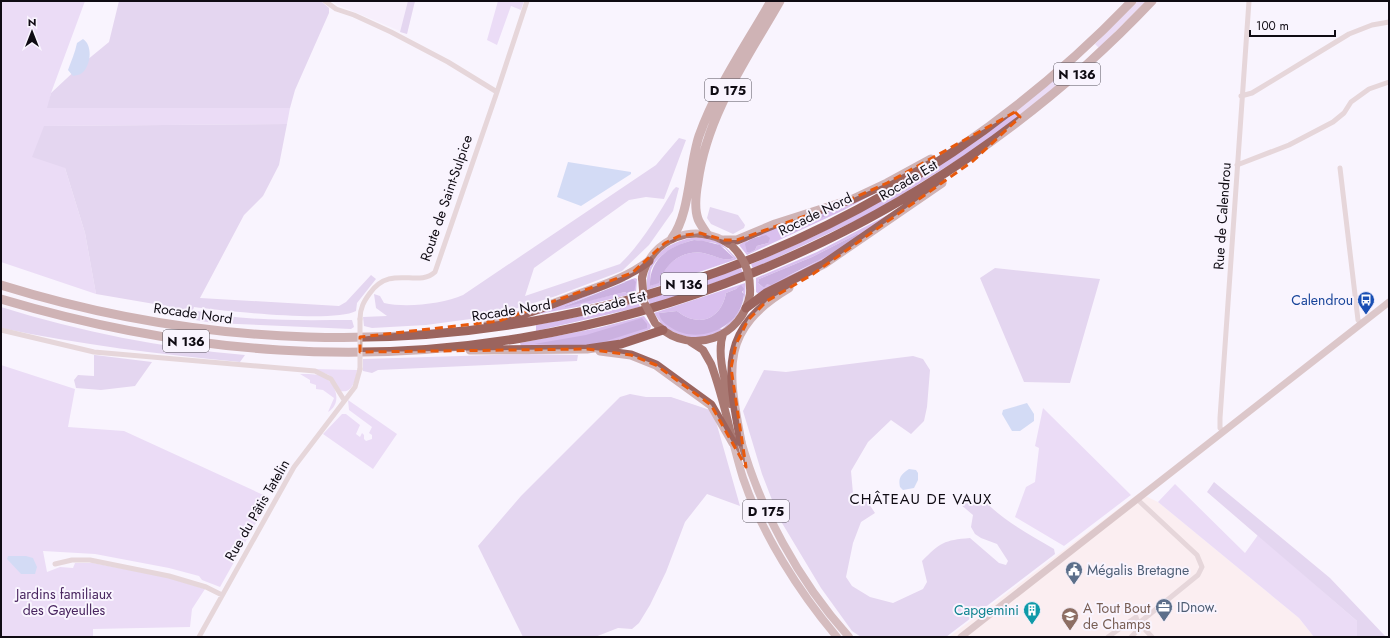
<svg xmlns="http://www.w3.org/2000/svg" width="1390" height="638" font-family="Jost,sans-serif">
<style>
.commercial{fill:#fce7e2}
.built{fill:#f3e9fb}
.green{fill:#d9bfee;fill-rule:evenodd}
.forest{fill:#cbb1e0}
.water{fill:#a5bdec}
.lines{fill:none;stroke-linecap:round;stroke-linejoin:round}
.street{stroke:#ceb2af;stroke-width:5}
.secondary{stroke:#b9918c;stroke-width:7}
.primary{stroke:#a97973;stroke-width:8}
.highway{stroke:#9b645e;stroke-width:9}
.street-bridge{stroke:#ceb2af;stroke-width:5}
.primary-bridge{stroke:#a97973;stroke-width:8}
.marked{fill:none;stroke:#e8590c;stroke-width:3;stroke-dasharray:8 5;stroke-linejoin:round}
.labels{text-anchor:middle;stroke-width:4;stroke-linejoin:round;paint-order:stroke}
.shield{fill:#f9f4fe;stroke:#55515a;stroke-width:1}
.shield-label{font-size:13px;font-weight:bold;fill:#0f0b13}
.street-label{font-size:14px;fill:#0f0b13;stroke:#f9f4fe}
.transit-label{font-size:14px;fill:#164399;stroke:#f9f4fe;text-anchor:end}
.service-label{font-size:14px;fill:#4e5e75;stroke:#f9f4fe;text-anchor:start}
.park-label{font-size:14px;fill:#48255f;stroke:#f9f4fe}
.education-label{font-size:14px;fill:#785e54;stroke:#f9f4fe;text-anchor:start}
.culture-label{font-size:14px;fill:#0d838f;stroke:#f9f4fe;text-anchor:end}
.neighbourhood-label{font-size:15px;letter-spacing:1px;fill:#0f0b13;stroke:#f9f4fe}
</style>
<rect width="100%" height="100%" fill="#f9f4fe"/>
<path class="commercial" d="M1139,493L1158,502L1299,618L1314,637H949Z"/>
<path class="built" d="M332,1H415L407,34L338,5Z"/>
<path class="green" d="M1,1H85L51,93L48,108H290L287,124L44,126L65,168L85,233L96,294L1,262Z
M498,1H524L521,10L511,6L497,45L487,40Z
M1138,1H1146L1099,48L1095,44Z
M1054,80L1058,85L981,145L874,212L753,269L751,264C862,219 962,156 1054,80Z
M886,187L844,210L747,255L739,245L756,235ZM822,214L824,217L795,232H791L793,224L815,218ZM758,236H763L768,243L757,246L755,250L749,253L747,252V241Z
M899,209L834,255L759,294L756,292V278L817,252ZM857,234C828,256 801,273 767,283L764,288L758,283L759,279L812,257Z
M699,237C721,241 723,244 737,259L647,290C644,256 669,240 699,237ZM694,240L715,243L725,248L734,258C725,262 716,256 707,254C684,248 666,262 659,282L650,286C650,281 650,275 651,270C657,254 678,244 694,240Z
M741,268L743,273L650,305L648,299Z
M635,278L637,279L636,293L582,306L533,315ZM625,281L627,294L625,292L565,306Z
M745,283C750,319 711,349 676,333C672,331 665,328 662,325C660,322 657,317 654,313ZM741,286C742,289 744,294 744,298C743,310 730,322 722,329L659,313L677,311C698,328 721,320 726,293L736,289Z
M638,302L640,307L536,331V325L587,315Z
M644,316L651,326L650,329L627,338L593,346H521L520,343L598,328Z
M1,365L75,389L68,427L124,431L270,498L220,587L202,580L199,576L169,568L95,554L43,551L47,572L60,567L73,568L75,563H93L166,577L205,589L192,609L190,627L93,629V637H1Z
M313,369L357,370C356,378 353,394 341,391L329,375Z
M300,374C307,374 316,374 322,376C336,382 343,403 328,412L334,398L323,390L316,389V385L310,383V380Z
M348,400L397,434L373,469L323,434L342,414H346L360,425L356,434L360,437L362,433L364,435V439L366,441L372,439V435L369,433L372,427L349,410Z
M1043,408L1131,495L1064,546L1015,517L1026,487L1035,482L1039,448L1035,446Z
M1175,484L1245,553L1258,535L1357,621V637H1314L1299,618L1158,502Z"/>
<path class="forest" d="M119,1H321L329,8V13L295,90L290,108H47L51,93L81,65L109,42Z
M408,1H415L407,34L400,32Z
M287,124L279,165L263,196L244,215L200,298L339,306L346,302L371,275L376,279L357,303L356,311C334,323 225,311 194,307L193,310C244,322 299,320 352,320L354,327L351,329L213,323L160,314V310L172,307L96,294L85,233L65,168L32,157L44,126Z
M679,138L686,140L664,199L646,197L629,200L534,268L525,296L620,264C642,243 657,216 673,190L676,187L679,188L673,211L649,245L622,271L556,296L508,311L478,318L426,325L372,328L364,326L363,317L387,316L376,308L374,294L380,296L384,303C406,308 443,304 463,295L656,165Z
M710,207L738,215L745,225L744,228L733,234L711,224L707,218Z
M822,214L826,216L795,232H791L790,229L793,224L815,218Z
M857,234L859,236C831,257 801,268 771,285L767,284L764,288L758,283L759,279L812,257Z
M766,235L770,238L768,243L757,246L755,250L749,253L747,252L745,244C751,237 759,237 766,235Z
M694,240L704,241L720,245L734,258C724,262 716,256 707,254C684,248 666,262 659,283L650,286C649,259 669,246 694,240Z
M995,268L1100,279L1070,383L1024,382L980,278Z
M633,279L636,282L634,293L627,294L625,292L565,307V306Z
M741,285L744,289L742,292L744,294C742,328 697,346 670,327C665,324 660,320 659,313L677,311C698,328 721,320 726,293L736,289Z
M1,307C81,332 162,348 245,355L240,362C160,354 80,345 1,328Z
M642,318L647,324V328L600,343L586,345L534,344L586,335Z
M527,354L578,355L577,361L378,370L372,373L363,371V359Z
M94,355H95L152,362L135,386L101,390L76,388L74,380L78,375L94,376Z
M913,356L923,359L930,370L927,407L924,421L911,434L891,420L868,442L851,471L854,505L867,501L875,513L861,522L853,543L846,577L852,586L870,597L893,603L923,589L927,582L922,561C940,543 944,540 970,538L999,563L1006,565L1008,561L997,544L981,538L975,534L971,527L973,515L960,504L965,498L972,501L981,497C1001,520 1029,534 1054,549L1055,554L946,637H861L852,631L821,588L779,518L762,474L743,411L764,370L786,372Z
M630,394L646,397H671L713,411L740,506L707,494L685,522L666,572L650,605L639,623L632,629L618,628L595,637H523L478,546L521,496L620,397Z
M1214,482L1330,578L1386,637H1357V621L1207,492Z"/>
<path class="water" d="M83,39C93,45 91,66 82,73C80,75 76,75 73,76L68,70C71,61 75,53 77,43Z
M568,162L631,172V174L581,206L557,197Z
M1027,403L1034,414V421L1020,431H1012L1002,414L1003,410Z
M909,469L916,470L918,473V480L914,488L903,490L900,487C898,478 901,474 909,469Z
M8,556H26L33,558L37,567L35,574H21L7,559Z"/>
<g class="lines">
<path class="street" d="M325,1L336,9L354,15L391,32L448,62L497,92
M1241,96L1252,93L1349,34L1372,25L1389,22
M1237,165L1289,145L1333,122L1344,113L1351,102L1369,89L1389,82
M1340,168L1358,320L1361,324
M360,319C360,308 364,301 370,293C391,264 418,288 435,272L497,92L527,1
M1,330L94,352L315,371L331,379L344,400
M1223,431L1220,428V418L1249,1
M1138,500L1197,555L1202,567L1198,575L1139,623
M55,564L72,560H90L169,576L206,587L222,595
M1139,623L1152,637
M199,637L294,467L355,387L360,369
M1108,637L1136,617L1140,628L1131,637"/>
<path class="secondary" d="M961,637L1389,302"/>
<path class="primary" d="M642,278C650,238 696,221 729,244
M658,326C692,357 743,337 750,294
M723,334C716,355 726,384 731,404
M689,341L703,350L711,364C725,401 731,440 743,478C762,534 799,592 837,637
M740,437C760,510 798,580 849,637"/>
<path class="highway" d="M707,234C704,229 700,224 698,219C694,208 696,193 698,182C707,114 747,59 780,1
M672,238C690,214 689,166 699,136C716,88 746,45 771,1
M724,240H737L775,224L853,199L887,183L931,159
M1,285C406,411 837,308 1132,1
M1,299C92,326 185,344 279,350C605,372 929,237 1152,1
M746,308L766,293L824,264L942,183
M488,323C520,317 550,305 579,294C604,285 628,277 649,261
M470,350L587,349L621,344L663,330
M600,351L631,355L656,365L711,405L733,443
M741,442C728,371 718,330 789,288"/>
<path class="street-bridge" d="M360,319V369"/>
<path class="primary-bridge" d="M733,247C746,260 751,275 750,294
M642,278L644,302L655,323"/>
</g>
<path d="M0 0H1390V638H0ZM1015,112L1020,117L973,161L813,274L767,301L748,320L736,344L731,368L746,467L711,405L656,365L631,355L587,349L360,352V337L499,321L632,273L665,243L679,236L700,233L724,240H737L842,203L887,183Z" fill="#f9f4fe" fill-opacity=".55" fill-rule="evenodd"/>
<path class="marked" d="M1015,112L1020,117L973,161L813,274L767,301L748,320L736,344L731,368L746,467L711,405L656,365L631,355L587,349L360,352V337L499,321L632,273L665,243L679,236L700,233L724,240H737L842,203L887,183Z"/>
<defs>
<g id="bus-pin" transform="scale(0.9)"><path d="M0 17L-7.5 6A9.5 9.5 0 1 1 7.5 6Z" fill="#1a4fb4" stroke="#f9f4fe"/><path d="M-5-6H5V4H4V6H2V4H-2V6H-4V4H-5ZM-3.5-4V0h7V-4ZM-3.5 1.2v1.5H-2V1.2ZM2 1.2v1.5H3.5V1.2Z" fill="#fff"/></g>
<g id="civic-pin" transform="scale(0.9)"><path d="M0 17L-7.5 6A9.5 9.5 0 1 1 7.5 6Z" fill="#5c6f8a" stroke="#f9f4fe"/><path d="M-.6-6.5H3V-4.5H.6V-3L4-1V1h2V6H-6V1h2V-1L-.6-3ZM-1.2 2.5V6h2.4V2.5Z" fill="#fff"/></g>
<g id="office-pin" transform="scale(0.9)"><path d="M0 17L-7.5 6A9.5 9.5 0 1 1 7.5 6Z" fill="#5c6f8a" stroke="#f9f4fe"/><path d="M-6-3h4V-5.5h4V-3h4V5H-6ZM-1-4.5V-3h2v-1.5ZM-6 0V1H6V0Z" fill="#fff"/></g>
<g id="building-pin" transform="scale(0.9)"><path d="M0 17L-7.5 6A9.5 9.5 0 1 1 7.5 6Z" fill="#0f9aa8" stroke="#f9f4fe"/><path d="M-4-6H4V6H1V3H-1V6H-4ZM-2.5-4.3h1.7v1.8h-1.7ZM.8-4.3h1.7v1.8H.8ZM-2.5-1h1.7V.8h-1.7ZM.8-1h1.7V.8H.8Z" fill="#fff"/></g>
<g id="school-pin" transform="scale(0.9)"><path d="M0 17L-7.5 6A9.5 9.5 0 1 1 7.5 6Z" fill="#8d6e63" stroke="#f9f4fe"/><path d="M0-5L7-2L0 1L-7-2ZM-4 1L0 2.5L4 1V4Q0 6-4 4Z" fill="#fff"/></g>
</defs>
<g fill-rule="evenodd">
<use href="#bus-pin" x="1366" y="300"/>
<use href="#civic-pin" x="1074" y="570"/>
<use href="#office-pin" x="1164" y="607"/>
<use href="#building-pin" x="1032" y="610"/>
<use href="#school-pin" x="1070" y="616"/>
</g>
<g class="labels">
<g class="shield">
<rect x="1054" y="63" width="46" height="22" rx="3"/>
<rect x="705" y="79" width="46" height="22" rx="3"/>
<rect x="661" y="273" width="46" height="22" rx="3"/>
<rect x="163" y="330" width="46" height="22" rx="3"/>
<rect x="743" y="500" width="46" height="22" rx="3"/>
</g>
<g class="shield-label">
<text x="1077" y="79">N 136</text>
<text x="728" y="95">D 175</text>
<text x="684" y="289">N 136</text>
<text x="186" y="346">N 136</text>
<text x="766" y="516">D 175</text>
</g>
<g class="street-label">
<text transform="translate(908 180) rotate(-31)" y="5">Rocade Est</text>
<text transform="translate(446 198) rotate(-71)" y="5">Route de Saint-Sulpice</text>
<text transform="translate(815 214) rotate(-26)" y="5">Rocade Nord</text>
<text transform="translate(1222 216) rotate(-86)" y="5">Rue de Calendrou</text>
<text transform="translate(614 303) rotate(-14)" y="5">Rocade Est</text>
<text transform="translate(511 310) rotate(-9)" y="5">Rocade Nord</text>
<text transform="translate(193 313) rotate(8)" y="5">Rocade Nord</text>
<text transform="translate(257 510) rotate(-60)" y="5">Rue du Pâtis Tatelin</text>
</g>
<g class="transit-label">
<text x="1353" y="305">Calendrou</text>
</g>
<g class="service-label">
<text x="1087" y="575">Mégalis Bretagne</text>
<text x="1177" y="612">IDnow.</text>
</g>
<g class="park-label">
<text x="64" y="599">Jardins familiaux<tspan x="64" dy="16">des Gayeulles</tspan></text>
</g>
<g class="education-label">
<text x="1083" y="613">A Tout Bout<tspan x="1083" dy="16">de Champs</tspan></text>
</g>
<g class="culture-label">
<text x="1019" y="615">Capgemini</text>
</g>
<g class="neighbourhood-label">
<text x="921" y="504">CHÂTEAU DE VAUX</text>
</g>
</g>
<rect width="1390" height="638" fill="none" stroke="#0f0b13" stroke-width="4"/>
<g transform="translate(32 32)" stroke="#f9f4fe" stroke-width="3" paint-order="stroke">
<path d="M0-3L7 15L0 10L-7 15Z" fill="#0f0b13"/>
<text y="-6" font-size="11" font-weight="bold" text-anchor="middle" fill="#0f0b13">N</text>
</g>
<path d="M1250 30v6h85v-6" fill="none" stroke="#0f0b13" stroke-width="2"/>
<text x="1256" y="30" font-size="12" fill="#0f0b13" stroke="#f9f4fe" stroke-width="3" paint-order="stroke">100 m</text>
</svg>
